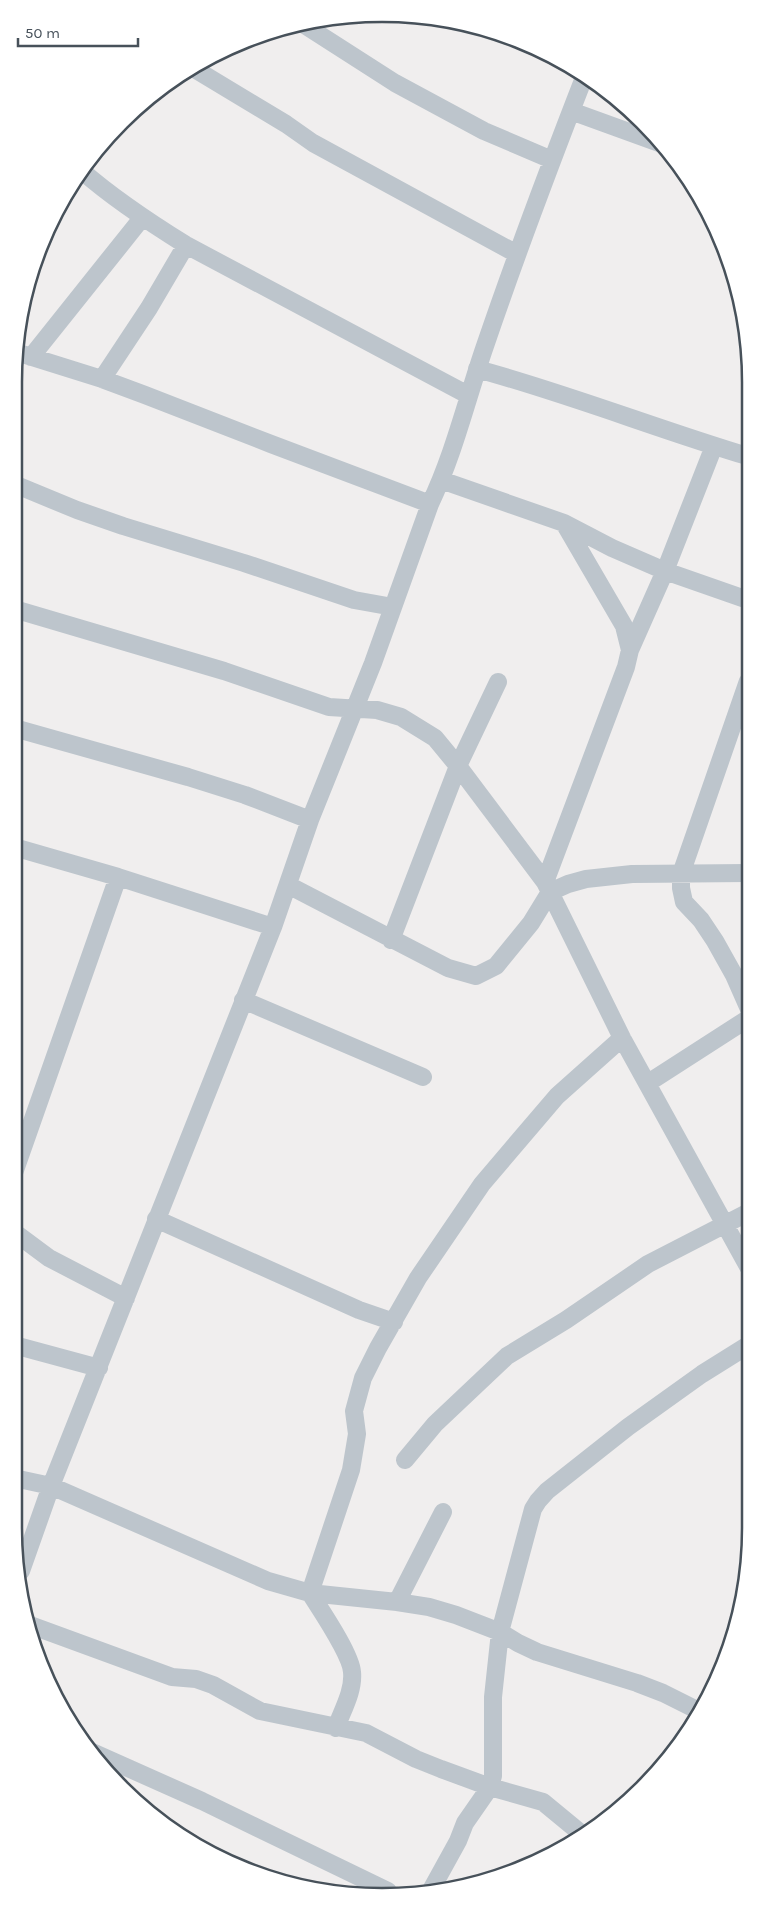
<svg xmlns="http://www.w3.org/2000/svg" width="764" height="1910" font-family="Karla,sans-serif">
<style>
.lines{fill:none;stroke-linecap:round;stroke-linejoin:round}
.street{stroke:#bdc5cc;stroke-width:18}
.rim{fill:none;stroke:#47515a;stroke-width:2.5}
</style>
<rect width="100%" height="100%" fill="#f0eeee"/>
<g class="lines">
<path class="street" d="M303,24L395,83L484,131L552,160
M193,68L286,124L313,143L517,254
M571,111L662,144
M82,171C114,199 149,222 186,245L468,395
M19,353L102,379L145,395L271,444L430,504
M31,357L142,218
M477,369C569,394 657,429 747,456
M102,379L149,308L186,245
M441,480L564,523L612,548L665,571L748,600
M14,484L77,510L123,526L244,563L354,600L393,607
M14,609L224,671L329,707L377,710L401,717L435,738L458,766L545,882L622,1038L750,1270
M630,650L665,571L714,446
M748,681L681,874V888L684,902L701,920L715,941L734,975L749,1009
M14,728L188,777L245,795L310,820
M14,847L118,877L273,927
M545,882L626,667L630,650L624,626L564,523
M288,885L448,968L476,976L496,966L531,923L550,892L568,884L586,879L632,874L748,873
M391,940L458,766L498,682
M243,1000L423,1077
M648,1083L749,1018
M14,1173L118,877
M156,1219L359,1310L394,1322
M14,1232L49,1258L126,1298
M14,1345L99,1368
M405,1460L435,1424L507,1356L566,1320L648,1264L749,1212
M14,1478L51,1486L268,1581L310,1593L397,1602L429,1607L456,1615L500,1632L518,1643L537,1652L637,1683L663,1693L697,1710
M21,1571L51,1486L273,927L310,820L373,663L430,504C454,454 467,398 485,346C516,255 550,165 585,75
M310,1593L351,1470L357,1434L354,1411L363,1378L378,1348L418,1278L482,1184L557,1096L622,1038
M310,1593C320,1609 351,1654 352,1672C354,1691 342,1711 336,1728
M397,1602L443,1512
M30,1625L172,1677L196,1679L213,1685L260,1711L366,1733L416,1759L441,1769L490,1787L543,1802L583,1835
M92,1752L202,1801L388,1891
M431,1890L458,1841L465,1823L490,1787L493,1776V1697L500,1632L533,1509L538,1501L547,1491L628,1427L702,1374L750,1344"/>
</g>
<path d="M0 0H764V1910H0ZM382 22H382A360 360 0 0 1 742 382V1528A360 360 0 0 1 382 1888H382A360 360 0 0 1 22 1528V382A360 360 0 0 1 382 22Z" fill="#fff" fill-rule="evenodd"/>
<path class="rim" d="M382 22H382A360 360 0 0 1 742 382V1528A360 360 0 0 1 382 1888H382A360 360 0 0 1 22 1528V382A360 360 0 0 1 382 22Z"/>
<path d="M18 38v8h120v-8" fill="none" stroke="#47515a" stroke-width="2.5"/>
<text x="25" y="38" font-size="15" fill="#47515a" stroke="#ffffff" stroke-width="4" paint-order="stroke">50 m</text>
</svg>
